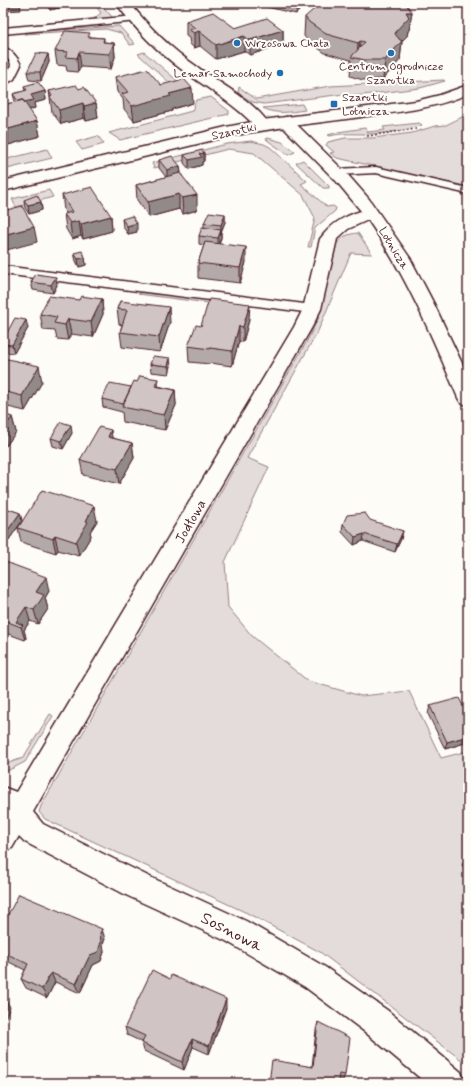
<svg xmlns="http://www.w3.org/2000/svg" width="471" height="1086" font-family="Mynerve,sans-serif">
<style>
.green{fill:#e3dcda;stroke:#967e82}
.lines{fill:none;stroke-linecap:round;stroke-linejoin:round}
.lane-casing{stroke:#4a1f2b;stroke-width:3}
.street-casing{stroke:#4a1f2b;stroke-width:3}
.secondary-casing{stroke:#4a1f2b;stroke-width:3}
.path-far1{stroke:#4a1f2b;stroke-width:1.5;stroke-dasharray:2 2;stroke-linecap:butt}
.path{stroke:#4a1f2b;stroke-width:2.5;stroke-dasharray:3 3;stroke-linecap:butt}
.lane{fill:#fdfcf7;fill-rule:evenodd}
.street{fill:#fdfcf7;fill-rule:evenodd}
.secondary{fill:#fdfcf7;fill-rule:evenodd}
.wall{fill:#b3a9a9;stroke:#4a1f2b}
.shaded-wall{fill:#928a89;stroke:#4a1f2b}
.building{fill:#d0c5c4;stroke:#4a1f2b}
.poi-dot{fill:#1f6fb2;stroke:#fdfcf7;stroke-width:1.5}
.labels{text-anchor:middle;stroke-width:4;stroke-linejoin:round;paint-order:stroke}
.far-poi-label{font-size:12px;fill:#4a1f2b;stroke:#fdfcf7;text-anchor:start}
.far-street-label{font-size:12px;fill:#4a1f2b;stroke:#fdfcf7}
.street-label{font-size:14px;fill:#4a1f2b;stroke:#fdfcf7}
.near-street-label{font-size:17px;fill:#4a1f2b;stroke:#fdfcf7}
</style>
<rect width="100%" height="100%" fill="#fdfcf7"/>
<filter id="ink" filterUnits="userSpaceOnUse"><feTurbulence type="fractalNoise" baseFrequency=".025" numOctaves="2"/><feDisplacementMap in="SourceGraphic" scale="8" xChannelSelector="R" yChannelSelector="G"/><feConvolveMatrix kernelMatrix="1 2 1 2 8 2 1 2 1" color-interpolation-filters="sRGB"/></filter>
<g filter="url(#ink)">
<path class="green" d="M94,3H100L113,18L110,20L38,25L36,24L92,20L101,13Z
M119,26L135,44L130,45L121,33L106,29L25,34L31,32Z
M144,52L180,83L172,85L138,54Z
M444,80L445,81L420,88L346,97L344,94L264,104L252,102L238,93L239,87L256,99L330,86Z
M211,97L229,111V114L120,140L109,133L192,111L196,100Z
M302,104L305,110C290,112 276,115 263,108Z
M468,114V187L337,158L330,153L334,152L326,145L328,142L345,138H373L412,133L435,126L446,125Z
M419,123L422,125C403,131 383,134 364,134C351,134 342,133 330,136L328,135L338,132L365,128L368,132L385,130L383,127Z
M98,136L104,144L82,150L76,142Z
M268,138L282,142L295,152L288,155C281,149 273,145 266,139Z
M251,141L264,144L270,147L307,181L301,184L327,207L333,206L336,208L335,211L315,228L311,247H308L315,218L303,195L254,153L228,149L154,168L152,163L227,144Z
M47,149L52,158L7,169L3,160Z
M303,160L329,186V188H323L296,163Z
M49,190L53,197L16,207L12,199Z
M358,233L372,254L351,253L318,331L247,458L269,467L225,562L228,607L252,636L308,681L361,696L409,691L441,758L468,751V1065L320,952L247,913L45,819L39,812L41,806L307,341L318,319L337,243C343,236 348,234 358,233Z
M144,292L207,300L208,303L138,294Z
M50,714L53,716L25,762L3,773V765L23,758Z"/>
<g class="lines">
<g class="lane-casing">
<path id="lane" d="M135,16L140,19L138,21L3,34V28Z
M3,47C11,49 18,58 21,65L14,79L3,86V78L7,76L11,65L10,61L3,55Z
M376,167L468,188V194L376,173L336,175L331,172L336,169Z
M3,266L312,305L316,306L318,309L316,312L312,313L3,274Z"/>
</g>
<g class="street-casing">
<path id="street" d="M116,3H130C149,27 171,49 196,66C221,85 252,99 270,125L267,128L262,130L257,128C236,105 210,90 185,72C159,53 135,29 116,3Z
M286,117L291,119L348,175L369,199L410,258L434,304L468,376V405L461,403L458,398C432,336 406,275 368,220L348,229L337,239L321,309L312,327L33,812L43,824L148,876L246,921L325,967L387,1010L461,1072L465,1083H426L365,1032L305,987L226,941L128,896L25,842L19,836L12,848L3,852V787L16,792L294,327L303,309L320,239C331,224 344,216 361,211L337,182L281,125L278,122L281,119Z"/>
</g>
<g class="secondary-casing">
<path id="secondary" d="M468,85V94C434,109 398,112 361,117C316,123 271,128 226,137L3,191V181L226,127L262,120L416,101L440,95Z"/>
</g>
<path class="path-far1" d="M367,136L416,129"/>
<path class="path" d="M465,421L468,429"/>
<use href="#lane" class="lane"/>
<use href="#street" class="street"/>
<use href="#secondary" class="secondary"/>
</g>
<path class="wall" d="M45,3H76V4L50,10Z
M263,3H307L296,14L263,6Z
M412,12L409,30L408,31L407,36L402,41L400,60L383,79L363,80L350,76L351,60L325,53L308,41L304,36L305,17Z
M186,21L235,28L283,30V44L250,55L244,51L216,59L200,46L194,48L190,44L189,38L186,36Z
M91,37L104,38V42L114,43L115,57L111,69L81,67L78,72L67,71L66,66L57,65L55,51Z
M48,54L49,62L41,81L29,80L27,72Z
M115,77L161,85L193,103L172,109V111L134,121L124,109L123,99L117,92Z
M24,86L45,91L46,100L34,103L35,108L29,110L37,121L40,136L8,145L3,138V105L15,102L13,94L25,91Z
M79,89L96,103L98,118L86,121L84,118L61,124L52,112L49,91Z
M204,153V161L202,162V165L189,169L184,163V155Z
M159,160L180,166L181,173L197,210L183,214L179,209L149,217L137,200L136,185L166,177L159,168Z
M62,195L111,216L112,231L83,239L81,236L72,239L66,229L64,214L66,213L64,210Z
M24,200L41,202L42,210L29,214L25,208Z
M225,214V222L221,232V238L219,243L246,262L240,283L198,278V263L204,245L199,244V236L204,228V223Z
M122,219L137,232L128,234L123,227Z
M468,223V259L464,251L465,245L464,243Z
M74,253L85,257L86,265L79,267L76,261Z
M31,282L57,285L53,293L33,290Z
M102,299L103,314L93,337L71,334L68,340L57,339L55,331L43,330L40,314L79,300Z
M120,301L170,322L160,352L122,347L120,332L122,325L119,324L117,309Z
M249,320L243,342L239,341L232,366L210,363V364L189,362L188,346L201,326Z
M28,328L14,353L3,352V340Z
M3,358L42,382L25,411L8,407L4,415L12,417L16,432L6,446H3Z
M150,364L171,366L169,374L151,372Z
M158,386L175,390L176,405L165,430L123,422L122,412L103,407L102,399L131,387Z
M72,433L63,449L53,446L51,438Z
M112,438L132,443L134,458L119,484L83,475L80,460Z
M3,501L4,508L20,513L22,521H97L90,532L91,536L79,556L58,550L56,553L21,542L18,528L20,524L8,541L3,540Z
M343,524L403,531L401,539L395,552L363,541L354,545L342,532Z
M3,561L49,591L45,598L48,609L38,624L30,621L24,630L26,638L25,640L3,632Z
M430,706L468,715V742L445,749L428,714Z
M468,857V873L462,865L465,859Z
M3,924L105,939L103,943L104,952L101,961L93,965L80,993L55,982L47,998L26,988L21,979L25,970L3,959Z
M226,1008L209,1054L193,1047L184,1070L144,1051L142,1043V1042L127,1035L125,1027Z
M318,1022L345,1075L342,1082H338L312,1067L316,1030Z"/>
<path class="shaded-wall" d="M3,3H20L21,10L3,11Z
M49,3H76V4L50,10Z
M297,3H307L296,14Z
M406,12H412L409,30L408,31L407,36L394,49L402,41L400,60L383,79L385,60L395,32Z
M283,30V44L250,55V40Z
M199,31L200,46L194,48V33Z
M244,36V51L216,59V45Z
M360,41L359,59L357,58L358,43Z
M114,43L115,57L111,69L109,54Z
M79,52L81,67L78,72L77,58Z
M48,54L49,62L41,81L40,72Z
M192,88L193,103L172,109V111L134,121L132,106L169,94Z
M45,91L46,100L34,103L35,108L21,112L19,104L31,95Z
M83,103L84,118L61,124L59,110Z
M96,103L98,118L86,121L84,106Z
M37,121L40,136L8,145L5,130Z
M204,153V161L202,162V165L189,169V160L199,154Z
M180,166L181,175L167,178V170Z
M179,194V209L149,217L148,202Z
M197,195V210L183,214L182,198Z
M41,202L42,210L29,214L28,205Z
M225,214V222L221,232V238L218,247V238L221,231V225Z
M111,216L112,231L83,239L81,224Z
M79,221L81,236L72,239L70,223Z
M137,223V232L128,234L127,226Z
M34,227L37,242L3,251V235Z
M246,247V262L240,283V268Z
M85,257L86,265L79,267L78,259Z
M56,277L57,285L53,293L51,285Z
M102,299L103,314L93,337L91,322Z
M250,304L249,320L243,342V327Z
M169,307L170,322L160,352L159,337Z
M68,319L71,334L68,340L65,325Z
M26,320L28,328L14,353L12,345Z
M239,326V341L232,366V351Z
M170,358L171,366L169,374L168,366Z
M39,366L42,382L25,411L22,396Z
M158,379L159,395L155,386Z
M175,390L176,405L165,430L164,415Z
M6,399L8,407L3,417V405Z
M12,417L16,432L6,446L3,435V430Z
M71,425L72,433L63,449L61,441Z
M111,430L113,445L108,437Z
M132,443L134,458L119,484L117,469Z
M3,501L5,507L3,510Z
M94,506L97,521L90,532L91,536L79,556L76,542L86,521Z
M20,513L22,521L8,541L6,533Z
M403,531L401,539L395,552L397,544Z
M364,534L363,541L354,545L355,537Z
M55,535L58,550L56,553L53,539Z
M46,577L49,591L45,598L48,609L38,624L34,610L36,592Z
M26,607L30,621L24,630L26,638L25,640L21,627L16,622Z
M468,736V742L445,749L447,742Z
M102,929L105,939L103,943L104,952L101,961L93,965L80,993L76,984Z
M51,973L55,982L47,998L42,989Z
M226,999V1008L209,1054V1046Z
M7,1002L10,1007L3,1023V1011Z
M192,1039L193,1047L184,1070L182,1062Z"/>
<path class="building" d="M321,3H405L412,12H406L409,17L395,32H396L395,34L400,40L402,41L385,60H365L351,57L365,42L360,41L358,43L326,34L309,22L305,17Z
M213,12L235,28L267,18L283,30L250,40L244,36L216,45L199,31L194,33L189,30L195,28L186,21Z
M65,31L90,33L88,37L104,38L103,42L114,43L109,54L79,52L77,58L65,57L68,52L55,51Z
M36,53L48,54L40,72H27Z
M147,69L161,85L184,79L192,88L169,94L171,96L132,106L122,94L128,92L115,77Z
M38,82L45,91L31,95L34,100L24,102L23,100L18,101L13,94L27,90L24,86Z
M76,85L79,89L84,87L96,103L84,106L83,103L59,110L50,97L52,96L49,91Z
M23,100L37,121L5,130L3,127V105Z
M202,150L204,153L199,154L202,157L189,160L184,155Z
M172,156L180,166L167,170L159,160Z
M180,173L197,195L182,198L179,194L148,202L136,185Z
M92,187L111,216L81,224L79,221L70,223L64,214L72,212L62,195Z
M37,195L41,202L28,205L24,200Z
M22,206L34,227L3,235V211Z
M209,212L225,214L221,225L204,223Z
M132,216L137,223L127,226L122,219Z
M202,227L221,230L218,238L199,236Z
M205,242L246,247L240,268L198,263Z
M82,251L85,257L78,259L74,253Z
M36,274L56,277L51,285L31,282Z
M49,296L79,300L81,296L102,299L91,322L68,319L65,325L54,323L57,317L40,314Z
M209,299L250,304L243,327L239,326L232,351L210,348V349L188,346L196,325L201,326Z
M120,301L169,307L159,337L120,332L127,310L117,309Z
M15,318L26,320L12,345L3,344V340Z
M153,356L170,358L168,366L150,364Z
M3,358L39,366L22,396L3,391Z
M140,376L158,379L155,386L175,390L164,415L122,407L134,381L137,382Z
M110,383L131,387L123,404L102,399Z
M3,398L6,399L3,405Z
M3,414L12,417L3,430Z
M61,422L71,425L61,441L51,438Z
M99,427L111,430L108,437L132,443L117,469L80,460Z
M42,490L94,506L86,521L88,522L76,542L55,535L53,539L18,528Z
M3,507L20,513L6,533L3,532Z
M365,513L370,520L403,531L397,544L364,534L355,537L343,524L347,515Z
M3,561L46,577L36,592L44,595L34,610L26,607L16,622L23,625L21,627L3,620Z
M459,698L468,715V736L447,742L430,706Z
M468,857V864L465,859Z
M19,894L102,929L100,933L101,942L98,952L90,955L76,984L51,973L42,989L21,979L28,964L3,952V924Z
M152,970L170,979L171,975L226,999L209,1046L192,1039L182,1062L142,1043L145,1036L125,1027Z
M3,1000L7,1002L3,1011Z
M318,1022L350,1038L345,1075L339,1074L338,1083H269L272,1060L313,1067Z"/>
</g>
<g class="poi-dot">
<circle cx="237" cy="43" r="4"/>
<circle cx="391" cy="53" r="4"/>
<circle cx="280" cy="73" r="4"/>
<rect x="330" y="100" width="8" height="8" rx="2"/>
</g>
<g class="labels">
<g class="far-poi-label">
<text x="245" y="47">Wrzosowa Chata</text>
<text x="391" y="70" text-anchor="middle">Centrum Ogrodnicze<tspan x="391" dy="14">Szarotka</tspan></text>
<text x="272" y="77" text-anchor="end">Lemar Samochody</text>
<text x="342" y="101">Szarotki<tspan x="342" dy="14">Lotnicza</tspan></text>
</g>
<g class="far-street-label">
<text transform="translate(234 131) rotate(-12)" y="4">Szarotki</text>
<text transform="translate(394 248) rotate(59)" y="4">Lotnicza</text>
</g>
<g class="street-label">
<text transform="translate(190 521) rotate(-60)" y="5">Jodłowa</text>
</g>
<g class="near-street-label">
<text transform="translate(232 931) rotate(27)" y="6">Sosnowa</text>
</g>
</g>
<rect width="471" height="1086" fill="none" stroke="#fdfcf7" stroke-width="16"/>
<rect x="8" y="8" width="455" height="1070" fill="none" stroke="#4a1f2b" stroke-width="1.5" filter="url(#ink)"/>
</svg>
